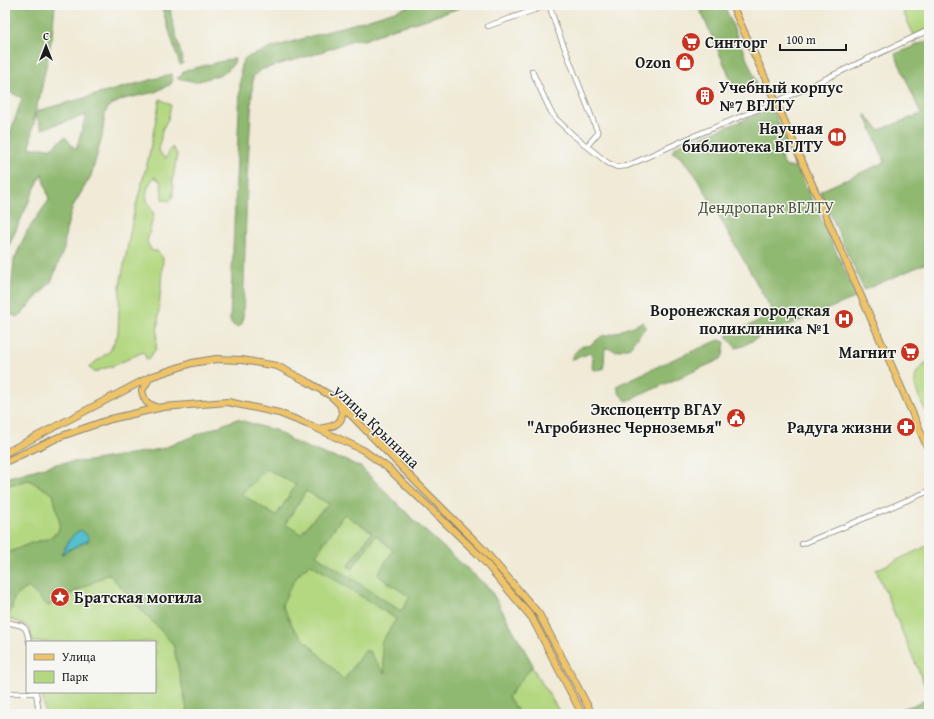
<svg xmlns="http://www.w3.org/2000/svg" width="934" height="719" font-family="'Gentium Book Plus',serif">
<style>
.green{fill:#b4d881;stroke:#687a4e}
.forest{fill:#8fb86f;stroke:#566a46;fill-rule:evenodd}
.water{fill:#54c0ce;stroke:#386e75}
.lines{fill:none;stroke-linecap:round;stroke-linejoin:round}
.minor-casing{stroke:#868379;stroke-width:6}
.major-casing{stroke:#868379;stroke-width:8}
.minor{stroke:#fff;stroke-width:4.5}
.major{stroke:#efc469;stroke-width:6}
.labels{text-anchor:middle;stroke-width:3;stroke-linejoin:round;paint-order:stroke}
.poi-label{font-size:16px;font-weight:bold;fill:#1c1c1c;stroke:#f6f6f2;text-anchor:end}
.park-label{font-size:16px;fill:#4a543a;stroke:#f6f6f2}
.street-label{font-size:16px;fill:#1c1c1c;stroke:#f6f6f2}
</style>
<rect width="100%" height="100%" fill="#f6f6f2"/>
<filter id="ink" filterUnits="userSpaceOnUse"><feTurbulence type="fractalNoise" baseFrequency=".025" numOctaves="2"/><feDisplacementMap in="SourceGraphic" scale="8" xChannelSelector="R" yChannelSelector="G"/><feConvolveMatrix kernelMatrix="1 2 1 2 8 2 1 2 1" color-interpolation-filters="sRGB"/></filter>
<filter id="wash" filterUnits="userSpaceOnUse"><feTurbulence type="fractalNoise" baseFrequency=".012" numOctaves="4" result="noise"/><feDisplacementMap in="SourceGraphic" scale="16" xChannelSelector="R" yChannelSelector="G"/><feGaussianBlur stdDeviation="0.9" result="paint"/><feColorMatrix in="noise" values="0 0 0 0 0 0 0 0 0 0 0 0 0 0 0 0 0 1.4 0 .05"/><feComposite in="paint" operator="in"/></filter>
<g filter="url(#wash)">
<rect width="100%" height="100%" fill="#f0ead6"/>
<path class="green" d="M919,5H929V28L914,35L903,12Z
M160,99L171,105L168,119L162,130L159,151L165,159L172,147L177,154L173,178V196L169,201L162,199L161,182L154,177C143,193 145,198 154,214L147,242L152,251H157L163,258L156,349L147,360L143,352L115,365L94,372L89,367L110,351L118,334L120,286L134,213L148,160Z
M929,361V418C924,407 911,386 916,375C918,369 924,365 929,361Z
M236,422L524,654L561,714H45L42,692H155V642H32L29,627L5,617V481L171,448Z
M929,545V695L876,570Z"/>
<path class="forest" d="M5,5H55L52,37L40,96L32,121L37,111L172,74L173,79L171,84L155,92L124,99L109,106L105,113L102,137L91,176L73,206L66,230L64,249L51,282L18,317L5,312V295L11,292L14,260L27,231L49,200L42,173L5,254V148L22,98L5,90ZM86,115L76,150L65,137L51,148H30L32,130L36,116L42,129Z
M161,5H170L171,15L183,63L180,65Z
M414,5H468L427,19L389,30L364,40L356,39L313,55L287,62L260,70L253,77L247,180L243,318L242,324L237,327L233,325L230,321L241,65L245,58L271,48L353,24Z
M698,5H724L757,83L746,90L735,89Z
M929,40V262L864,290L820,191L885,162L865,114L879,130L921,114L895,54Z
M235,58L234,63L225,73L196,82L177,78L182,75L183,71Z
M773,109L788,146L782,150C780,158 781,161 787,167H797L857,297L777,330L770,328H761L759,337L743,346L736,348L726,336L776,313L773,312L696,176L680,156L672,152L676,146Z
M643,322L646,327L638,336L630,347L616,351L611,349L605,348C604,356 605,362 603,369L593,370L592,366L593,361L591,352C584,356 578,358 571,359C575,352 580,344 589,346L602,336L612,334Z
M719,340L725,342L723,355L721,359L627,401C622,397 616,392 618,385L674,359Z
M237,419L262,427L275,430L294,442L329,456L345,460L362,468L406,512L413,520L490,589L533,665L508,697L520,714H188L173,644L109,574L48,606L28,587L14,598L12,608L8,616L5,615V554L31,543L47,539L58,532L60,524L53,494L29,480L5,486V478L60,463L89,461L161,449ZM267,469L296,485L276,516L241,494ZM306,491L329,504L314,518L301,534L285,524ZM344,514L372,532L348,566L352,569L376,535L393,550L378,574L380,577L410,597L401,611L316,555ZM78,531L89,540L61,554L70,540ZM311,564L396,619L381,643L385,674L369,651H364L344,680L294,629L282,605C289,590 296,572 311,564Z
M929,697V714H890L898,710L918,704Z"/>
<path class="water" d="M81,530L86,534L89,539L87,541L68,550L61,555C67,546 70,534 81,530Z"/>
</g>
<g filter="url(#ink)">
<g class="lines">
<g class="minor-casing">
<path id="minor" d="M488,26L537,9L545,6L550,7L556,26L598,133L587,146
M532,71L550,110L555,118L573,135L608,163L617,167L627,166L689,138L776,102L929,30
M802,544L839,529L929,491
M5,621C21,628 26,620 29,642
M36,692L39,714
M5,693H36"/>
</g>
<g class="major-casing">
<path id="major" d="M732,5L776,102L929,451
M150,377L142,391C145,403 147,404 159,408
M319,429C328,427 342,426 342,414C342,411 341,408 340,405
M5,453L150,377L192,363L216,359L242,360L277,366L308,382L331,396L352,416L418,484L483,549L539,614L592,714
M5,462L59,437L111,419L163,407L228,402L279,413L312,426L363,450L388,468L479,555L532,618L582,714"/>
</g>
<use href="#minor" class="minor"/>
<use href="#major" class="major"/>
</g>
</g>
<defs>
<g id="supermarket-disc" transform="scale(1)"><circle r="9.5" fill="#c8321e" stroke="#f6f6f2"/><path d="M-6-5.5h2.5l.6 2H6L4.5 2H-2.5L-4.4-4H-6ZM-1.5 3.2a1.3 1.3 0 1 0 .1 0ZM3 3.2a1.3 1.3 0 1 0 .1 0Z" fill="#fff"/></g>
<g id="shop-disc" transform="scale(1)"><circle r="9.5" fill="#c8321e" stroke="#f6f6f2"/><path d="M-5-2.5h2.3a2.7 3.5 0 0 1 5.4 0H5L5.5 6h-11ZM-1.5-2.5h3a1.5 2.3 0 0 0-3 0Z" fill="#fff"/></g>
<g id="building-disc" transform="scale(1)"><circle r="9.5" fill="#c8321e" stroke="#f6f6f2"/><path d="M-4-6H4V6H1V3H-1V6H-4ZM-2.5-4.3h1.7v1.8h-1.7ZM.8-4.3h1.7v1.8H.8ZM-2.5-1h1.7V.8h-1.7ZM.8-1h1.7V.8H.8Z" fill="#fff"/></g>
<g id="library-disc" transform="scale(1)"><circle r="9.5" fill="#c8321e" stroke="#f6f6f2"/><path d="M-6-4Q-3-5.5-.7-3.5V5Q-3 3-6 4ZM6-4Q3-5.5 .7-3.5V5Q3 3 6 4Z" fill="#fff"/></g>
<g id="hospital-disc" transform="scale(1)"><circle r="9.5" fill="#c8321e" stroke="#f6f6f2"/><path d="M-5-5h3v3.5h4V-5h3V5h-3V1.5h-4V5h-3Z" fill="#fff"/></g>
<g id="civic-disc" transform="scale(1)"><circle r="9.5" fill="#c8321e" stroke="#f6f6f2"/><path d="M-.6-6.5H3V-4.5H.6V-3L4-1V1h2V6H-6V1h2V-1L-.6-3ZM-1.2 2.5V6h2.4V2.5Z" fill="#fff"/></g>
<g id="pharmacy-disc" transform="scale(1)"><circle r="9.5" fill="#c8321e" stroke="#f6f6f2"/><path d="M-2-6h4v4h4v4h-4v4h-4v-4h-4v-4h4Z" fill="#fff"/></g>
<g id="sight-disc" transform="scale(1)"><circle r="9.5" fill="#c8321e" stroke="#f6f6f2"/><path d="M0-6L1.8-2.2L6-1.7L2.9 1.2L3.7 5.4L0 3.3L-3.7 5.4L-2.9 1.2L-6-1.7L-1.8-2.2Z" fill="#fff"/></g>
</defs>
<g fill-rule="evenodd">
<use href="#supermarket-disc" x="691" y="42"/>
<use href="#shop-disc" x="685" y="62"/>
<use href="#building-disc" x="705" y="96"/>
<use href="#library-disc" x="837" y="137"/>
<use href="#hospital-disc" x="844" y="319"/>
<use href="#supermarket-disc" x="910" y="352"/>
<use href="#civic-disc" x="736" y="418"/>
<use href="#pharmacy-disc" x="906" y="427"/>
<use href="#sight-disc" x="60" y="597"/>
</g>
<g class="labels">
<g class="poi-label">
<text x="705" y="48" text-anchor="start">Синторг</text>
<text x="671" y="68">Ozon</text>
<text x="719" y="93" text-anchor="start">Учебный корпус<tspan x="719" dy="18">№7 ВГЛТУ</tspan></text>
<text x="823" y="134">Научная<tspan x="823" dy="18">библиотека ВГЛТУ</tspan></text>
<text x="830" y="316">Воронежская городская<tspan x="830" dy="18">поликлиника №1</tspan></text>
<text x="896" y="358">Магнит</text>
<text x="722" y="415">Экспоцентр ВГАУ<tspan x="722" dy="18">"Агробизнес Черноземья"</tspan></text>
<text x="892" y="433">Радуга жизни</text>
<text x="74" y="603" text-anchor="start">Братская могила</text>
</g>
<g class="park-label">
<text x="766" y="213">Дендропарк ВГЛТУ</text>
</g>
<g class="street-label">
<text transform="translate(377 426) rotate(44)" y="6">улица Крынина</text>
</g>
</g>
<rect width="934" height="719" fill="none" stroke="#f6f6f2" stroke-width="20"/>
<rect x="26" y="641" width="130" height="52" fill="#f6f6f2" stroke="#9f9f9c"/>
<rect x="34" y="654" width="20" height="6" fill="#efc469" stroke="#9f9f9c"/>
<text x="62" y="661" font-size="12" fill="#1c1c1c">Улица</text>
<rect x="34" y="671" width="20" height="12" fill="#b4d881" stroke="#9f9f9c"/>
<text x="62" y="681" font-size="12" fill="#1c1c1c">Парк</text>
<g transform="translate(46 46)" stroke="#f6f6f2" stroke-width="3" paint-order="stroke">
<path d="M0-3L7 15L0 10L-7 15Z" fill="#1c1c1c"/>
<text y="-6" font-size="11" font-weight="bold" text-anchor="middle" fill="#1c1c1c">С</text>
</g>
<path d="M780 44v6h66v-6" fill="none" stroke="#1c1c1c" stroke-width="2"/>
<text x="786" y="44" font-size="12" fill="#1c1c1c" stroke="#f6f6f2" stroke-width="3" paint-order="stroke">100 m</text>
</svg>
